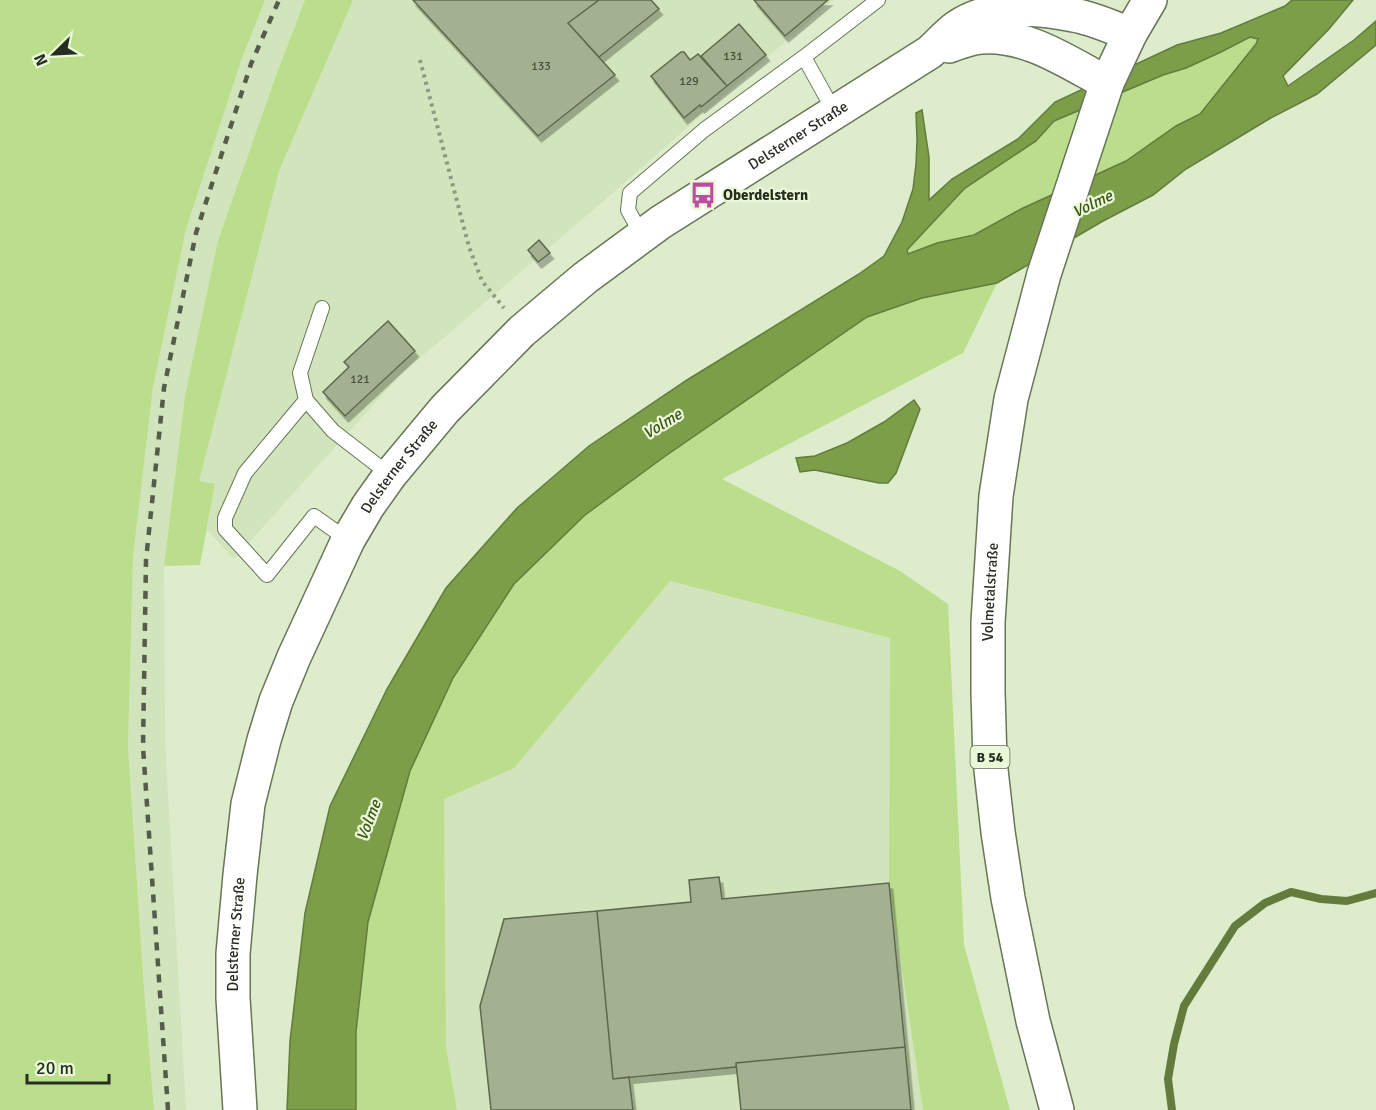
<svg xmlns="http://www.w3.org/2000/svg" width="1376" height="1110" font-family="Signika,sans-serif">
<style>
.built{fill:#d1e4bb}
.green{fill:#bade8b}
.water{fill:#7c9e49;stroke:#637c3d;stroke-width:1.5;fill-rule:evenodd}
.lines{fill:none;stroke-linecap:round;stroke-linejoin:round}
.stream{stroke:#637c3d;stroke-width:8}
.building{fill:#a3b191;stroke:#5c694c;stroke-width:1.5;filter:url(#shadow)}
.lane-casing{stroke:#687557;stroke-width:16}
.secondary-casing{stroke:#687557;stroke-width:36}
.primary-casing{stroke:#687557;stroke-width:36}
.path{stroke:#8d9880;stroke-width:4;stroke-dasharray:3 4.5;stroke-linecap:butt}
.lane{stroke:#fff;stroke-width:14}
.secondary{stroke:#fff;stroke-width:33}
.primary{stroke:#fff;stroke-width:33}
.rail{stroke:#555c4b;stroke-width:4.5;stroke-dasharray:8 8;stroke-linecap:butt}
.labels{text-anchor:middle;stroke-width:4.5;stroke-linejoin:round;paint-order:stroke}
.number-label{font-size:12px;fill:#474e3d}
.shield{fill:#eafad8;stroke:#626a58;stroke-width:1.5}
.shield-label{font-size:14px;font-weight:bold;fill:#282d21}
.street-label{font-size:15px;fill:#282d21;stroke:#eafad8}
.poi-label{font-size:15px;font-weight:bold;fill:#282d21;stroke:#eafad8;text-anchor:start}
.water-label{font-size:16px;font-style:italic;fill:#3c5316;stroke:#eafad8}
</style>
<defs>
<filter id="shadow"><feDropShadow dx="3.5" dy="6" stdDeviation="0" flood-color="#0004"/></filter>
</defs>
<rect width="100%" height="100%" fill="#ddeccb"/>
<path class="built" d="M265,0H305L277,73L185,396L164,566L165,742L186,1110H154L143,976L128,747L133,557L153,387L186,229L242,58Z
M353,0H833L591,212L401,374L234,559L207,530L215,484L199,481L279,171Z
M669,581L890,638L889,883L923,1110H457L446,1047L444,799L514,767Z"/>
<path class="green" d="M0,0H265L242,58L186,229L153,387L133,557L128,747L143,976L154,1110H0Z
M305,0H353L279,171L199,481L215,484L200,565L164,566L185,396L218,241L277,73Z
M1250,37L1258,39L1256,44L1200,114L1176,126L1126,161L1021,209L974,235L937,243L908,254L906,251L965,188L1036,141L1054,121L1163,75L1186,68L1221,52Z
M997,283L963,353L722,479L900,571L948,604L964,945L1010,1110H923L889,883L890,638L670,581L514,768L444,799L446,1047L457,1110H356V1032L368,922L410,771L453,678L514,584L585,515L664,457L867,317L922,298Z"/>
<path class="water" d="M1292,0H1353L1329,29L1283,76L1288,86L1354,40L1376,21V45L1317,94L1269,119L1186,169L1153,195L1103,221L997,283L922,298L867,317L664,457L585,515L514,584L453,678L410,771L368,922L356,1032V1110H287L290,1041L305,913L330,806L387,689L446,588L517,508L589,446L687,380L859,274L884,256L902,222L913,189L916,164L917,140L916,113L922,110L929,157V200L952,179L1018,139L1055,102L1177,45L1221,33L1285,6ZM1250,37L1258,39L1256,44L1200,114L1176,126L1126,161L1021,209L974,235L937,243L908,254L907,250L965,188L1036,141L1054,121L1163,75L1186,68L1221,52Z
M914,400L920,409L896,473L888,483H879L815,470L800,472L796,458L815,456L847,443L884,422Z"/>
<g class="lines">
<path class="stream" d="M1172,1110L1168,1079L1174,1044L1184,1006L1235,926L1265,903L1291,892L1321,899L1347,901L1376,893"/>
</g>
<path class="building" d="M413,0H599L568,23L615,75L538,136Z
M599,0H651L659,9L599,57L568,23Z
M754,0H828L785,36Z
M739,24L766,55L727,86L701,56Z
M681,52H684L690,60L698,54L727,86L701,107L700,105L684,118L651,76Z
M539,240L550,253L538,262L528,250Z
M388,321L415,351L345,416L323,392L349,367L344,362Z
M719,877L722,899L889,883L905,1047L736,1063V1067L613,1079L597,911L691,902L689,880Z
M597,911L613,1079L629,1077L633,1110H491L480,1006L504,919Z
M905,1047L911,1110H741L736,1063Z"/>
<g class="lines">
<g class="lane-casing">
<path id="lane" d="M835,113L804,57L878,0
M642,235L628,210L630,193L704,130L804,57
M322,308L300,373L306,400L333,431L390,475
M306,400L245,473L225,518V529L267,575L314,516L348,540"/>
</g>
<g class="secondary-casing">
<g id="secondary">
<path d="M949,46C959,42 970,38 981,37C1026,33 1069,63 1107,83"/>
<path id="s1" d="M240,1110L233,998V954L240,875L248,804L264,740L276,701L294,657L348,540L368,506L390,475L445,409L522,331L585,278L661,222L930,52C939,44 947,34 957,27C989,5 1037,7 1073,15C1092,18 1111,27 1130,34"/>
</g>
</g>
<g class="primary-casing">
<g id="primary">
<path id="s2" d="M1057,1110L1033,1021L1008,898L998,832L990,761L988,692V622L996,496L1011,399L1044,274L1107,83L1130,34L1150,0"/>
</g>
</g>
<path class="path" d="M420,60L469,247L482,281L504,308"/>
<use href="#lane" class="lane"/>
<use href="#secondary" class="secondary"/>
<use href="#primary" class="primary"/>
<path class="rail" d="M168,1110L143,747L146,560L164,388L196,233L251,64L279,0"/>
</g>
<defs>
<g id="bus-bare" transform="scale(2.07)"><path d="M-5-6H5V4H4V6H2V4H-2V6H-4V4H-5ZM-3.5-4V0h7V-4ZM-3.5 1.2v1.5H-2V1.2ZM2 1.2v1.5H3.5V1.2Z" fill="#be4ba4" stroke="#eafad8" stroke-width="2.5" paint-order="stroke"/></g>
</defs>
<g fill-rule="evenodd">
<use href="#bus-bare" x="703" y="195"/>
</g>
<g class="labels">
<g class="number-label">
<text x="733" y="60">131</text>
<text x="541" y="70">133</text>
<text x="689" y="85">129</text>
<text x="360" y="383">121</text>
</g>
<rect class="shield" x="970.5" y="746" width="39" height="22" rx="4.5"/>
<g class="shield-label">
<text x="990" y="762">B 54</text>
</g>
<g class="street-label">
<text dy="5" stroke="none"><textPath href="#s1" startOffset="1202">Delsterner Straße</textPath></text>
<text dy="5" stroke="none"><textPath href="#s1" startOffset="680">Delsterner Straße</textPath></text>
<text dy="5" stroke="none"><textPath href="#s2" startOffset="525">Volmetalstraße</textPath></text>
<text dy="5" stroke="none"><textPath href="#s1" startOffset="176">Delsterner Straße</textPath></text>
</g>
<g class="poi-label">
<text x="723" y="200">Oberdelstern</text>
</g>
<g class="water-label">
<text transform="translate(1092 203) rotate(-26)" y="6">Volme</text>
<text transform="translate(662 423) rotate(-32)" y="6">Volme</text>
<text transform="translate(368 820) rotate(-69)" y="6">Volme</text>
</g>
</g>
<g transform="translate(54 54) rotate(246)" stroke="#eafad8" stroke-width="4.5" paint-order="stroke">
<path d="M0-4.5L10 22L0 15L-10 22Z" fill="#282d21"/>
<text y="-9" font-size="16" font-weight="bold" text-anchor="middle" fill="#282d21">N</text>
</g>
<path d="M27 1074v9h82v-9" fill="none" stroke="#282d21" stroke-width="3"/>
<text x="36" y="1074" font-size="18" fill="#282d21" stroke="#eafad8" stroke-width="4.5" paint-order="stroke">20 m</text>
</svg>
